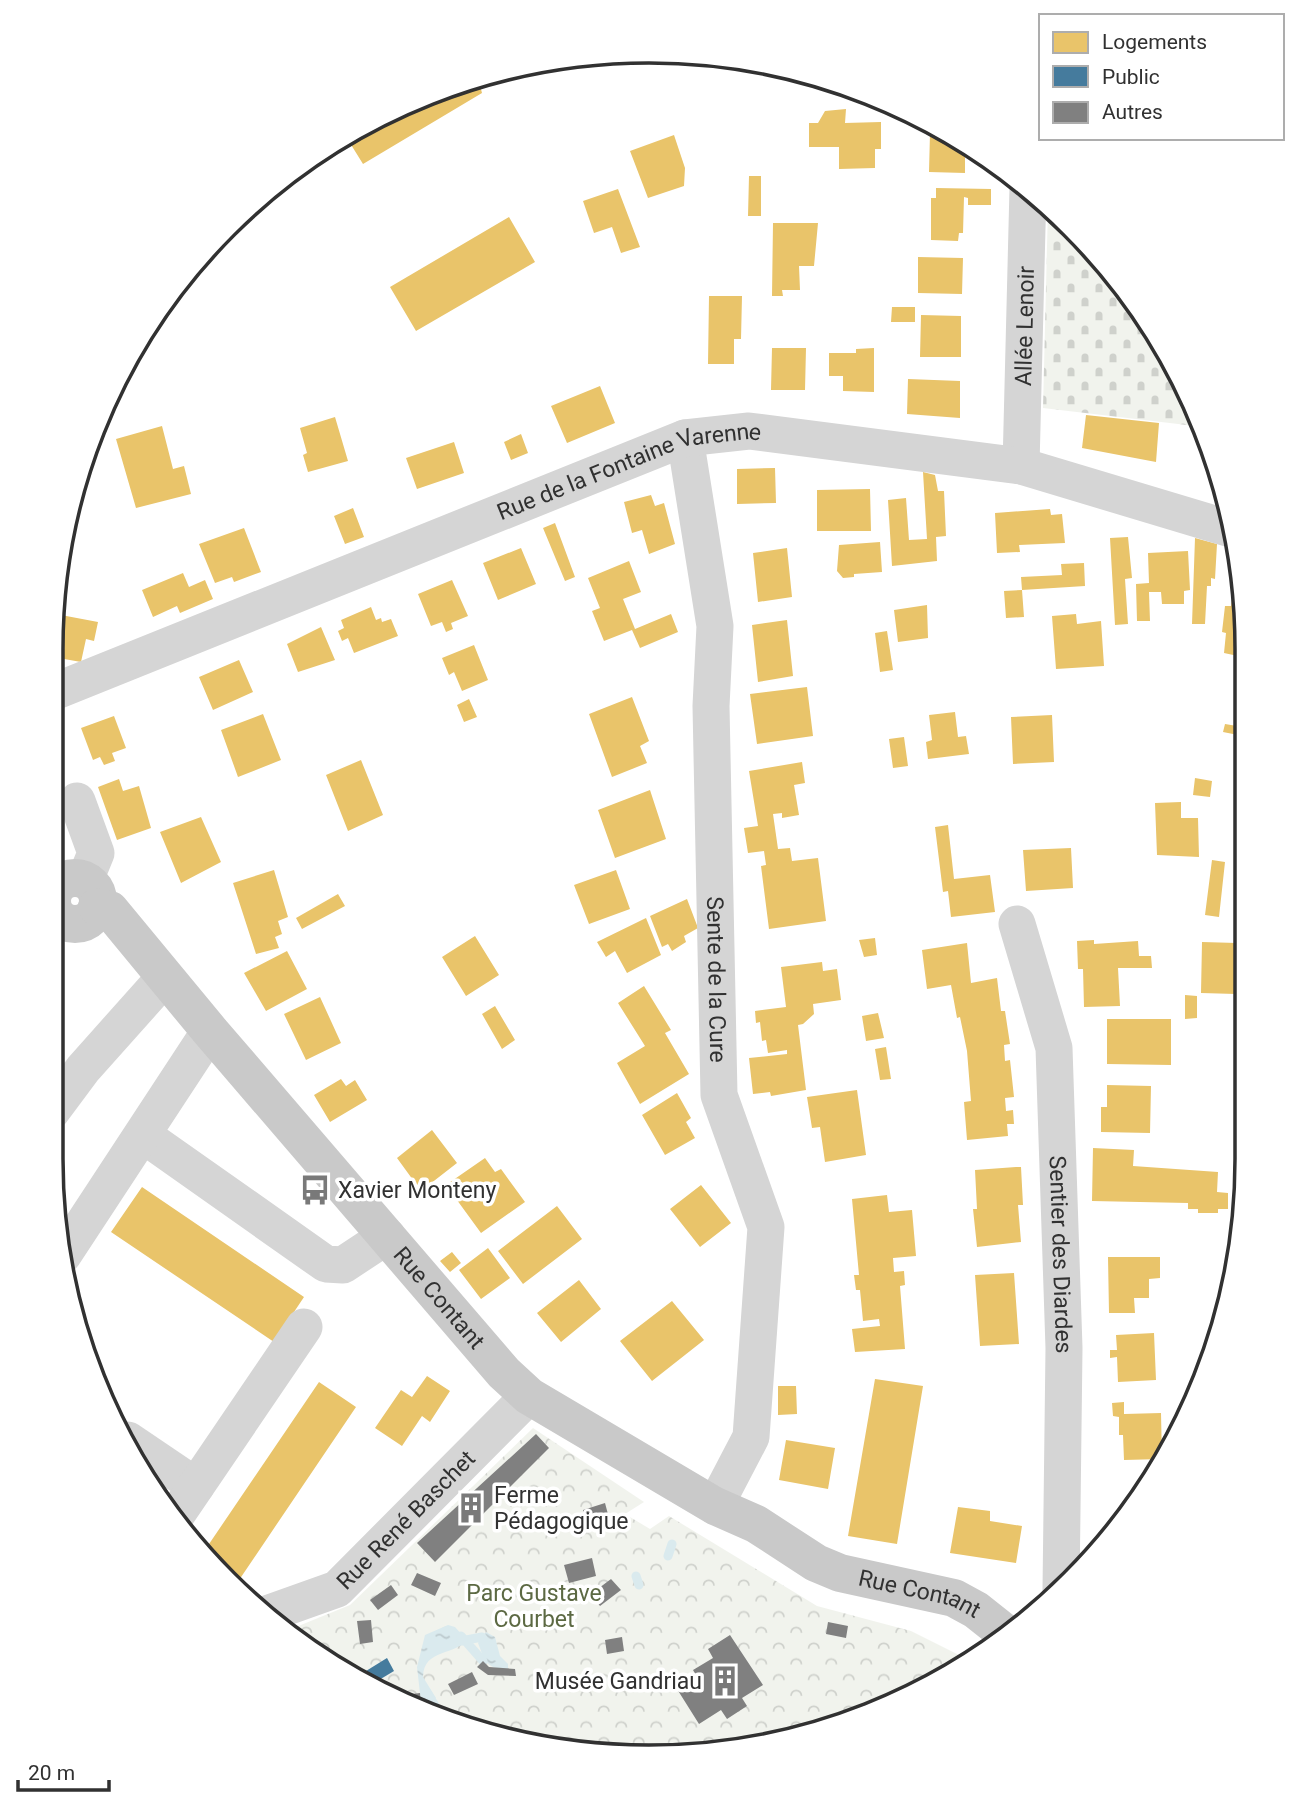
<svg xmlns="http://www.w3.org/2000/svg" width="1298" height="1808" font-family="Roboto,sans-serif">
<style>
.cemetery{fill:url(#cemetery-stones)}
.park{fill:url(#park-crowns)}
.water{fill:url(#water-ripples)}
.homes{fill:#e9c46a}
.public{fill:#457b9d}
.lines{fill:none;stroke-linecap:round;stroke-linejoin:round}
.stream{stroke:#daeaee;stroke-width:9}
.building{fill:#808080}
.minor{stroke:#d5d5d5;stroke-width:37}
.major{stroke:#c9c9c9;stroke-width:38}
.labels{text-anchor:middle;stroke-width:7;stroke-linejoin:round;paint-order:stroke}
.street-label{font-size:23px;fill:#313131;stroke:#fff}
.poi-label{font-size:23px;fill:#313131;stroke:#fff;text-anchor:start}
.park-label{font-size:23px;fill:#5c6943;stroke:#fff}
.rim{fill:none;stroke:#313131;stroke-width:3.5}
</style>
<defs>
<pattern id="cemetery-stones" width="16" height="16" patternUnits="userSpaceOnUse" patternTransform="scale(1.75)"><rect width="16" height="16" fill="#f1f3ed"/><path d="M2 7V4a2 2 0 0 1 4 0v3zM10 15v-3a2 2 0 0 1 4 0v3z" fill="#cfd1cc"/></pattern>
<pattern id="park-crowns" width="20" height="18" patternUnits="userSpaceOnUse" patternTransform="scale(1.75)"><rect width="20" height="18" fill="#f1f3ed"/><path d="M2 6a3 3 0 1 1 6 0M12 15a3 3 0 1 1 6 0" fill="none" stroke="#cfd1cc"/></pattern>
<pattern id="water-ripples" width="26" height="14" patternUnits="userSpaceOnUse" patternTransform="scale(1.75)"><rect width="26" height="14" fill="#daeaee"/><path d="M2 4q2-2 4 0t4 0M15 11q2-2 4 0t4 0" fill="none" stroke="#bcc9cd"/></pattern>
</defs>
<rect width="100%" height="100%" fill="#fff"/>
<path class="cemetery" d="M1048,207L1099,255L1196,410L1195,426L1043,408Z"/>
<path class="park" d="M533,1428L644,1502L625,1514L650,1529L669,1516L817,1606L911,1631L965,1658L878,1712L727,1752H571L385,1696L300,1639L296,1627L350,1605Z"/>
<path class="water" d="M448,1625L455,1627L464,1637L471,1636C455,1658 424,1647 423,1677L436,1698L421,1702L417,1667L425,1635Z
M486,1632L495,1637L500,1656L508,1664V1670C485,1668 485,1661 478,1643Z"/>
<path class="homes" d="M478,78L482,93L363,164L345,135L457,82Z
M846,109L845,123L881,122V149H875V168L839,169V147H809V123H818L825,111Z
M930,133L948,134L965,145V173L929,172Z
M674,135L685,168L684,186L648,198L630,151Z
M749,176H761V216H748Z
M936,188L991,189V205H968V198L964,197L963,233H959L958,241L931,240V198H936Z
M618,189L640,247L621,253L612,227L594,233L583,201Z
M509,217L535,262L416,331L390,287Z
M773,223H818L814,266H799L800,290H782L783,296H772Z
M918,257L963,258L962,294L918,293Z
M709,296H742L741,339H734V364H708Z
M892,307H915V322H891Z
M921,315L961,316V357H920Z
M772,348H806L805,390H771Z
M874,348V392L843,391V376H829V353H856V349Z
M908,379L960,381V418L907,414Z
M600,386L615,423L567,443L551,406Z
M1086,415L1159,423L1156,462L1082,448Z
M335,417L348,461L308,472L303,455L307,453L300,428Z
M162,426L173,469L184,466L191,494L136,508L116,439Z
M521,434L528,453L511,460L504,442Z
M454,442L464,473L417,489L406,458Z
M775,468L776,503L737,504V469Z
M923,472L935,475L938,491H944L946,536L936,537L937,561L892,566L888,500L906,498L909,540L927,539Z
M870,489L871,531H817V490Z
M651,495L655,506L664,503L675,544L649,554L642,530L632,533L624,502Z
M353,508L364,537L345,544L334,516Z
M1050,509L1051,515L1062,514L1065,543L1019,545L1020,552L997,553L995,513Z
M555,523L575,577L565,581L543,528Z
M244,528L261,572L234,582L232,577L215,583L199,544Z
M1128,537L1132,578L1125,579L1128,624L1115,625L1110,538Z
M1195,538L1217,544L1215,579L1211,578V586H1207L1205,624H1192Z
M880,542L882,572L854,574V577L843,578L837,571L839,545Z
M521,548L536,584L498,600L483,563Z
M787,548L792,597L758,602L753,553Z
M1188,551L1190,590L1184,591V604H1162L1161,592H1149L1150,621H1137L1136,584L1149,583L1148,553Z
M1238,556L1242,571L1243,668H1237L1238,656L1224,653L1226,633L1222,632L1225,606H1231Z
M629,561L641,592L623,599L635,629L671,614L678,632L640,648L632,630L604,641L592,611L600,608L588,578Z
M1084,563L1085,586L1022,590L1021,577L1062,575L1061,564Z
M183,573L189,587L205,580L213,599L180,613L177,606L153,617L142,590Z
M452,580L468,616L451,623L453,629L446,632L442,622L431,626L418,594Z
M1022,590L1024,617L1006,618L1004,591Z
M927,605L928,638L898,642L894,610Z
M371,607L376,620L381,618L382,622L391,619L398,636L354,653L348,638L342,641L338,631L344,628L341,620Z
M1076,614L1077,624L1101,621L1104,666L1056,669L1052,616Z
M61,615L98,622L94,641L86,639L81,662L53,657Z
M787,620L793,676L758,682L752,625Z
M321,627L335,660L298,672L287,644Z
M887,631L893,670L880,672L875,633Z
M474,645L488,680L462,691L454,672L449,675L442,658Z
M239,660L253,692L213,710L199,677Z
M807,687L813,736L757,744L750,694Z
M632,697L649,741L640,746L647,763L612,777L589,714Z
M469,699L477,717L464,722L457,705Z
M955,712L958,737L966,736L969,754L928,759L926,742L932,740L929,715Z
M263,714L281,760L238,777L221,730Z
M1052,715L1054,762L1013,764L1011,717Z
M114,716L126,748L112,753L115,761L104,765L100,757L93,760L81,728Z
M1225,724L1243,727V736L1223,732Z
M904,737L908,766L893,768L889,739Z
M361,760L383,815L348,831L326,775Z
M802,762L805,783L794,785L799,815L782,818V813L773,814L778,849L790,848L792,861L818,858L826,921L769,929L761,866L766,865L764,851L748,853L744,828L758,826L749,771Z
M1195,778L1212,781L1210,797L1193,795Z
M119,779L123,791L139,786L151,828L117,840L98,787Z
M650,790L666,839L615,858L598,810Z
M1181,802V818H1198L1199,857L1157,855L1155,803Z
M201,817L221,862L181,883L160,832Z
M948,825L954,879L990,875L995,912L951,917L948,891L943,892L935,827Z
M1071,848L1073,888L1026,891L1023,850Z
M1212,860L1225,862L1219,917L1205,915Z
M274,870L288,917L278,921L282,934L275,937L279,948L256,954L233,883Z
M616,870L630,909L589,924L574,885Z
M338,894L345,906L302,929L296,918Z
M687,899L698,928L684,936L686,942L672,951L668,944L662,947L650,916Z
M646,918L661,955L627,973L615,951L606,957L597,942Z
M475,936L499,975L466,996L442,957Z
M875,938L877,955L864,957L859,940Z
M1094,940V944L1138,941L1139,956H1151L1152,968H1118L1120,1006L1084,1007L1083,969H1078L1077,941Z
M1202,942L1237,943L1236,994L1201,993Z
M967,943L971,983L997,978L1001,1011H1005L1010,1044L1004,1045L1005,1061L1010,1060L1014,1097L1005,1098L1006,1111L1013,1110L1014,1124H1007L1008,1136L967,1140L964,1102L971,1101L967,1051L960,1017L957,1018L951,985L927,989L922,950Z
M287,951L307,989L266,1011L244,973Z
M822,962L823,971L837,969L841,1000L813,1004L814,1014L803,1024L798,1025L806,1090L771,1096L770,1092L753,1094L749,1058L787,1054V1050L768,1053L766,1040L762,1041L760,1022L756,1023L755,1011L786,1007L781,967Z
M644,986L671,1030L665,1033L689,1074L640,1104L617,1063L645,1046L618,1003Z
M1185,995L1197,996V1018L1185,1019Z
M320,997L341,1043L306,1060L284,1014Z
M51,1002L64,1028L51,1036Z
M495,1006L515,1040L502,1049L482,1014Z
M878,1013L884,1038L866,1041L862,1016Z
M1107,1019H1171V1065L1107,1064Z
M886,1047L891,1079L880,1080L875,1049Z
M341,1079L346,1086L355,1080L367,1100L330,1122L314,1095Z
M1107,1085L1151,1086L1150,1133L1101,1132V1107H1107Z
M857,1090L866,1155L825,1162L820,1127L812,1128L807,1097Z
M677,1093L691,1118L686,1122L695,1138L665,1155L642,1115Z
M432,1130L457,1163L421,1191L397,1158Z
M1093,1148L1134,1150L1133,1166L1218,1172L1217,1192L1228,1193V1209H1218V1213H1198V1209H1188V1203L1092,1201Z
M485,1158L495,1172L501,1169L525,1202L481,1233L446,1185Z
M1016,1167H1021L1023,1205H1018L1021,1242L977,1247L973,1209H977L975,1170Z
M701,1185L731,1223L700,1247L670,1209Z
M142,1187L304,1297L274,1342L111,1232Z
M887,1195L889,1212L912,1210L916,1256L893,1258L894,1272L904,1271L905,1285L900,1286L905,1349L855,1352L852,1329L880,1326L879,1319L863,1321L860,1290H856L854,1275H859L852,1199Z
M557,1206L582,1239L523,1284L498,1251Z
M488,1248L510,1278L481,1299L459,1270Z
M452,1252L461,1263L450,1272L440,1261Z
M1108,1257H1160V1278L1149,1279V1298H1134L1135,1313H1109Z
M1014,1273L1019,1344L980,1346L975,1275Z
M579,1280L601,1309L561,1342L537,1313Z
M672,1301L704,1340L652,1381L620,1341Z
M1154,1333L1156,1380L1118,1382L1117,1357L1110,1358V1350H1117L1116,1335Z
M427,1376L450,1391L430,1422L422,1416L402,1446L375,1428L401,1390L412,1397Z
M875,1379L923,1386L897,1544L848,1536Z
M319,1382L356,1407L235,1586L194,1539L207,1547Z
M778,1386H796L797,1414L778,1415Z
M1124,1402V1414L1161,1413L1162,1459L1124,1460L1123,1435H1119V1417L1113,1416L1112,1403Z
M786,1440L835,1448L828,1489L779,1480Z
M958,1507L990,1511V1521L1022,1526L1016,1563L950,1553Z"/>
<path class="public" d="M387,1658L394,1671L374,1683L366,1671Z"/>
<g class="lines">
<path class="stream" d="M668,1556L672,1544
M636,1576L639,1585
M461,1636L483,1661
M461,1641L482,1637L487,1646
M426,1691L439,1712"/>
</g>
<path class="building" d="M536,1434L549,1448L435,1562L417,1543Z
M605,1503L609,1518L587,1525L583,1510Z
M592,1558L596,1576L569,1583L564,1565Z
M417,1573L441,1583L435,1596L411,1585Z
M611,1579L621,1590L600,1606L591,1594Z
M391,1585L398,1595L378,1610L370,1600Z
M371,1620L373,1642L360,1644L357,1621Z
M828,1622L848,1626L846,1638L826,1634Z
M730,1635L763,1685L742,1698L747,1706L727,1719L721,1710L699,1724L677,1689L697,1677L693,1670L713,1658L708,1649Z
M622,1637L624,1651L607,1654L605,1640Z
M483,1661L489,1667L515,1669L516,1676L488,1675L477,1667Z
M472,1672L478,1684L454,1695L448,1684Z
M420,1693L421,1707L396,1699V1696Z"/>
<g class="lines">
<g class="minor">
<path id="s1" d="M685,438L715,626L711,706L719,1095L766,1227L751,1437L715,1506"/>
<path id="s2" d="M1021,466L1028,188"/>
<path id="s3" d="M51,693L685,438L749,431L1021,466L1231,529"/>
<path d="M77,801L96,853L85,880"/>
<path id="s4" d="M1017,924L1054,1048L1064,1348L1061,1590"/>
<path d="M51,1112L83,1069L157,986"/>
<path d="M143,1135L326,1264L343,1265L387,1236"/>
<path d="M63,1255L210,1031"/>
<path d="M128,1440L196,1486"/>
<path d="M175,1517L304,1327"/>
<path id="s5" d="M264,1615L337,1589L529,1396"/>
</g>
<g class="major">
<circle cx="75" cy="901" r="23"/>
<path id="s6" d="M97,907L110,910L210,1031L504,1373L529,1396L715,1506L756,1524L816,1563L840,1573L954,1598L976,1610L1005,1633"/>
</g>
</g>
<defs>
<g id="bus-bare" transform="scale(2.415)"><path d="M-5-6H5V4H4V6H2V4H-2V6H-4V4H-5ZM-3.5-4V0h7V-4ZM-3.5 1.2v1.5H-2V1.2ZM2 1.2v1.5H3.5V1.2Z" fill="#797979" stroke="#fff" stroke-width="2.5" paint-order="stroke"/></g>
<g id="building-bare" transform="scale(2.415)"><path d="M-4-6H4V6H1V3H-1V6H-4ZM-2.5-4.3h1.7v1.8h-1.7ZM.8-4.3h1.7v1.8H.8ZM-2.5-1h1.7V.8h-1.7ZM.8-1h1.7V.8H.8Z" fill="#797979" stroke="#fff" stroke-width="2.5" paint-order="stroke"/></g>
</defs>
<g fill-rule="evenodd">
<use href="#bus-bare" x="315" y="1190"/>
<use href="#building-bare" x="471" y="1508"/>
<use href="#building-bare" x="725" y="1681"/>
</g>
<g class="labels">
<g class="street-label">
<text dy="8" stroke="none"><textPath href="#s2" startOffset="140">Allée Lenoir</textPath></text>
<text dy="8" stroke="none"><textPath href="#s3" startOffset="621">Rue de la Fontaine Varenne</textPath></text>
<text dy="8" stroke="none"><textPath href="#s1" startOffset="544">Sente de la Cure</textPath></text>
<text dy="8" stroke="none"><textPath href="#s4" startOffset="336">Sentier des Diardes</textPath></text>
<text dy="8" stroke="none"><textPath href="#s6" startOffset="522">Rue Contant</textPath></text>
<text dy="8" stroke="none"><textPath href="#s5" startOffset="175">Rue René Baschet</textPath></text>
<text dy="8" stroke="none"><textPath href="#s6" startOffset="1096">Rue Contant</textPath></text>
</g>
<g class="poi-label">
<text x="338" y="1198">Xavier Monteny</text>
<text x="494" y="1503">Ferme<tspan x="494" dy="26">Pédagogique</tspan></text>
<text x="702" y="1689" text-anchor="end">Musée Gandriau</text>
</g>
<g class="park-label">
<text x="534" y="1601">Parc Gustave<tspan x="534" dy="26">Courbet</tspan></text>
</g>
</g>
<path d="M0 0H1298V1808H0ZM649 63H649A586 586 0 0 1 1235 649V1159A586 586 0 0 1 649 1745H649A586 586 0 0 1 63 1159V649A586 586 0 0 1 649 63Z" fill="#fff" fill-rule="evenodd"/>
<path class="rim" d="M649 63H649A586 586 0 0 1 1235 649V1159A586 586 0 0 1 649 1745H649A586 586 0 0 1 63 1159V649A586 586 0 0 1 649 63Z"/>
<rect x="1039" y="14" width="245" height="126" fill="#ffffff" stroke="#adadad" stroke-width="2"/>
<rect x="1053" y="32" width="35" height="21" fill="#e9c46a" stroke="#adadad" stroke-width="2"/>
<text x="1102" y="49" font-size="21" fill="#313131">Logements</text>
<rect x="1053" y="66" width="35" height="21" fill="#457b9d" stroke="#adadad" stroke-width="2"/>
<text x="1102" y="84" font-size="21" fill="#313131">Public</text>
<rect x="1053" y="102" width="35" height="21" fill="#808080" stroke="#adadad" stroke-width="2"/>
<text x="1102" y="119" font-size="21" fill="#313131">Autres</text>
<path d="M18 1780v10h91v-10" fill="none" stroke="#313131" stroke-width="3.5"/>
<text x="28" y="1780" font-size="21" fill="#313131" stroke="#ffffff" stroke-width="5" paint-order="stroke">20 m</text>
</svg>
